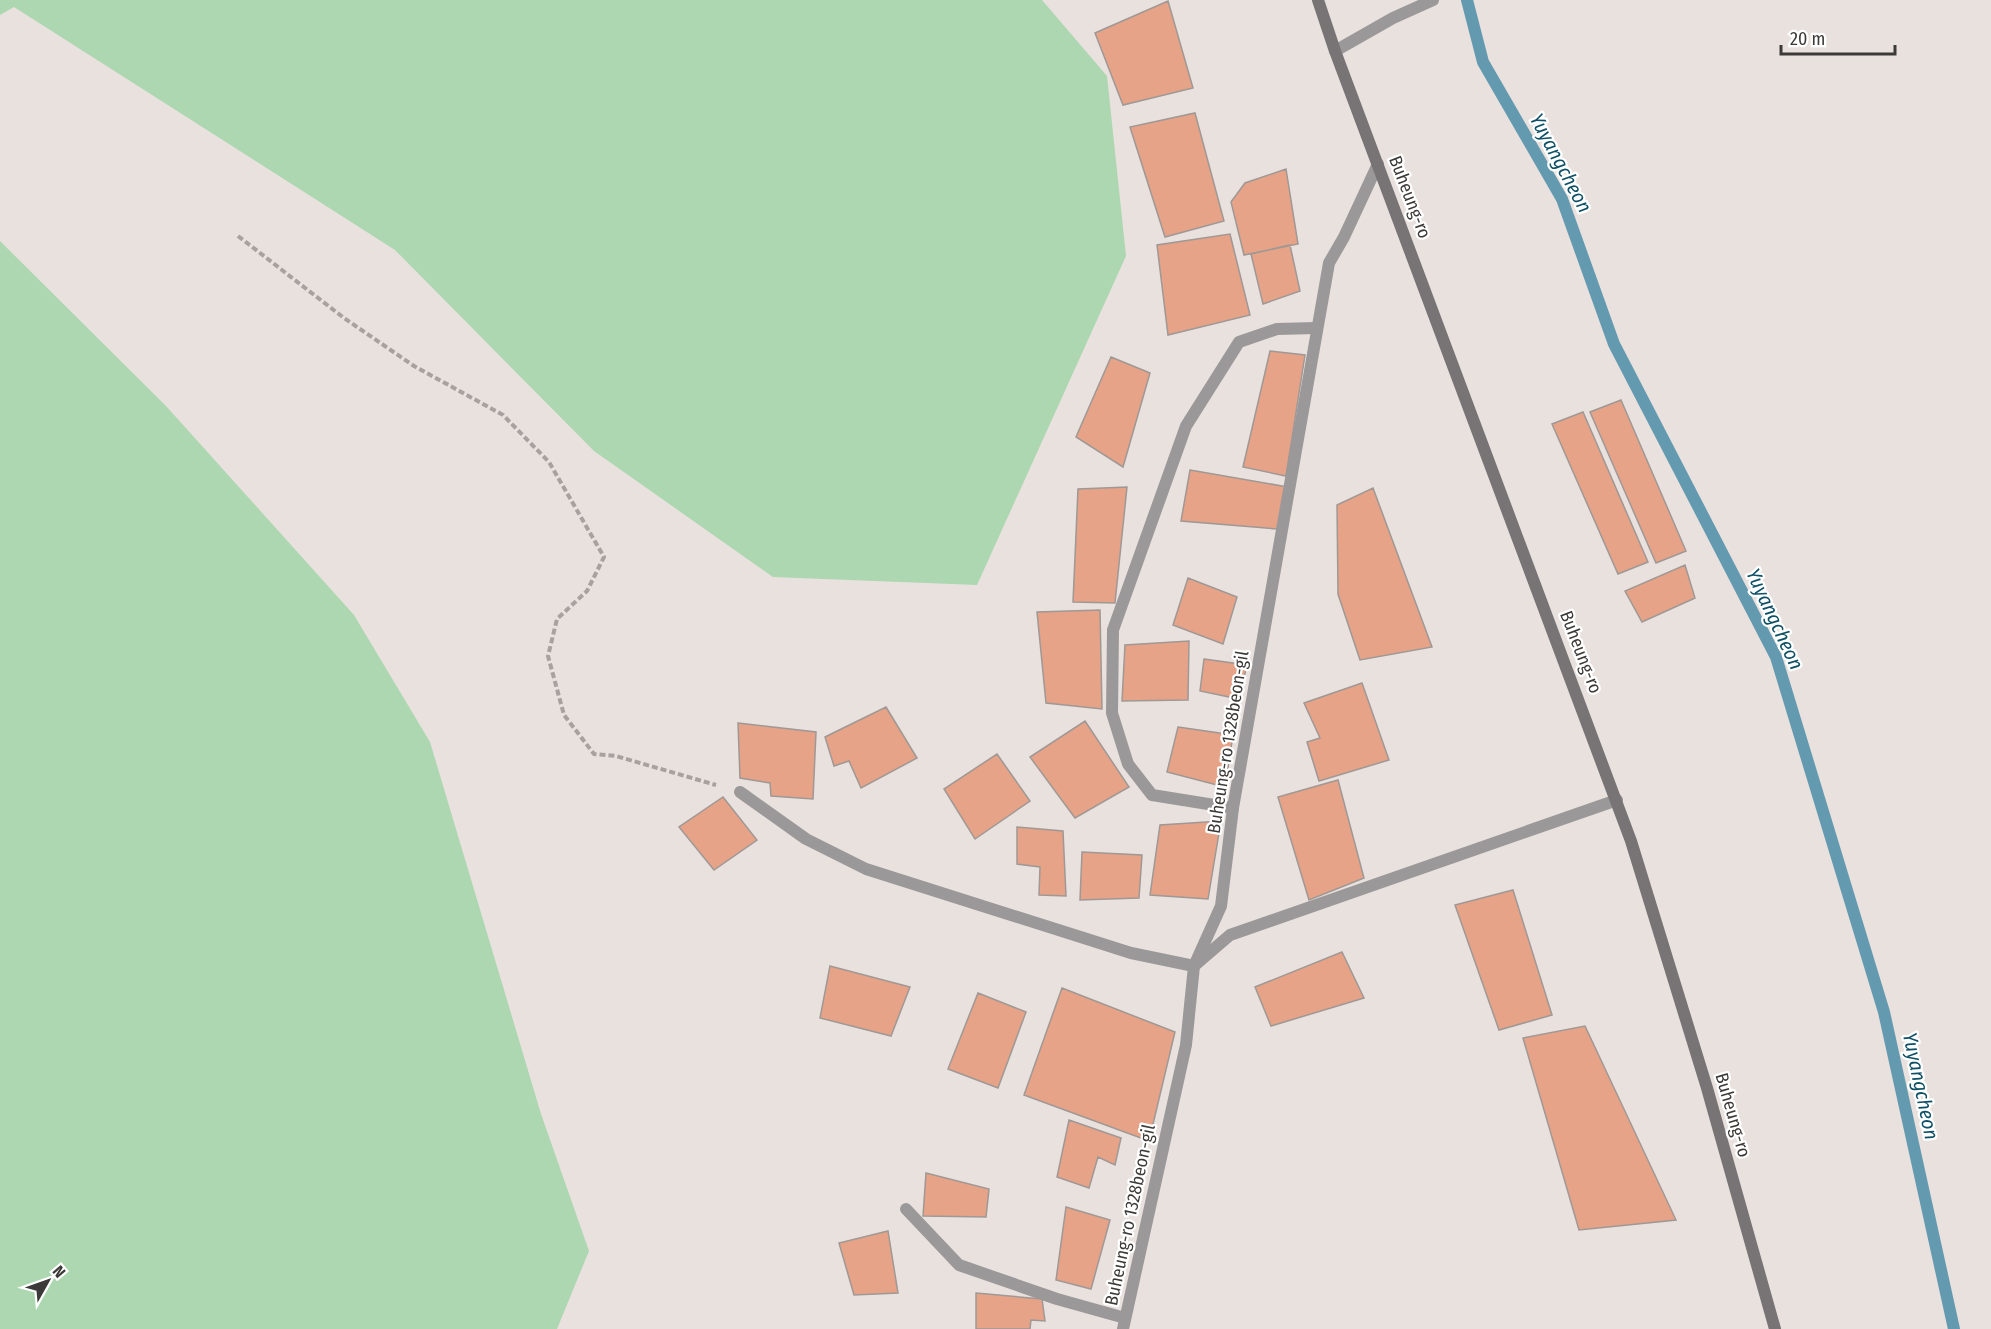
<svg xmlns="http://www.w3.org/2000/svg" width="1991" height="1329" font-family="'Fira Sans Condensed',sans-serif">
<style>
.green{fill:#acd7b0}
.lines{fill:none;stroke-linecap:round;stroke-linejoin:round}
.stream{stroke:#649ab0;stroke-width:12}
.building{fill:#e6a387;stroke:#9f9895;stroke-width:1.5}
.path{stroke:#a7a19f;stroke-width:4;stroke-dasharray:6 3;stroke-linecap:butt}
.service{stroke:#9b9899;stroke-width:12}
.minor{stroke:#9b9899;stroke-width:12}
.secondary{stroke:#787476;stroke-width:12}
.labels{text-anchor:middle;stroke-width:4.5;stroke-linejoin:round;paint-order:stroke}
.street-label{font-size:18px;fill:#3c3a38;stroke:#fff}
.water-label{font-size:20px;font-style:italic;fill:#0e5066;stroke:#fff}
</style>
<rect width="100%" height="100%" fill="#e9e1de"/>
<path class="green" d="M0,0H1042L1107,76L1126,256L977,585L773,577L594,451L395,250L14,7L0,15Z
M0,241L166,406L354,615L430,742L541,1114L589,1251L557,1329H0Z"/>
<g class="lines">
<path class="stream" d="M1467,0L1483,62L1562,199L1614,344L1776,657L1884,1012L1954,1329"/>
</g>
<path class="building" d="M1168,1L1193,88L1123,105L1095,33Z
M1195,113L1224,221L1165,237L1130,127Z
M1286,169L1298,244L1244,255L1231,202L1245,183Z
M1230,234L1250,315L1168,335L1157,245Z
M1290,245L1300,291L1263,304L1251,254Z
M1270,351L1305,355L1286,476L1243,467Z
M1111,357L1150,373L1123,467L1076,437Z
M1621,400L1686,551L1656,563L1590,412Z
M1583,412L1648,562L1618,574L1552,424Z
M1190,470L1288,487L1277,529L1181,521Z
M1127,487L1115,603L1073,602L1078,489Z
M1373,488L1432,647L1360,660L1338,594L1337,505Z
M1685,565L1695,598L1642,622L1625,591Z
M1188,578L1237,597L1223,644L1173,625Z
M1100,610L1102,709L1046,703L1037,612Z
M1189,641L1188,700L1122,701L1125,645Z
M1204,659L1247,665L1239,699L1200,691Z
M1362,683L1389,760L1319,781L1307,742L1320,738L1304,703Z
M886,707L917,758L861,788L849,761L834,766L825,737Z
M1085,721L1129,787L1075,818L1030,757Z
M738,723L816,732L813,799L771,796L770,783L740,778Z
M1178,727L1233,735L1225,787L1167,772Z
M997,754L1030,801L975,839L944,789Z
M1338,780L1364,878L1309,900L1278,797Z
M723,797L757,840L714,870L679,827Z
M1221,821L1208,899L1150,895L1160,825Z
M1017,827L1063,831L1066,896L1039,895L1040,867L1017,864Z
M1082,852L1142,855L1139,898L1080,900Z
M1513,890L1552,1015L1499,1030L1455,905Z
M1342,952L1364,998L1271,1026L1255,987Z
M830,966L910,987L891,1036L820,1018Z
M1062,988L1175,1032L1149,1141L1024,1095Z
M978,993L1026,1012L998,1088L948,1069Z
M1585,1026L1676,1220L1579,1230L1523,1038Z
M1069,1120L1121,1138L1115,1165L1098,1157L1089,1188L1057,1177Z
M926,1173L989,1189L986,1217L923,1216Z
M1066,1207L1110,1220L1091,1289L1056,1280Z
M888,1231L898,1293L854,1295L839,1243Z
M976,1293L1042,1299L1045,1321L1031,1320L1030,1329H976Z"/>
<g class="lines">
<path class="path" d="M238,236L344,318L414,366L503,415L549,462L604,557L587,591L557,619L548,656L564,715L594,754L616,756L716,785"/>
<path class="service" d="M1335,51L1393,18L1433,0
M740,792L806,839L866,869L1131,953L1194,966L1230,935L1617,800
M1233,808L1152,795L1128,764L1112,713L1113,630L1186,426L1239,342L1277,329L1316,328
M906,1209L959,1265L1057,1299L1125,1318"/>
<path class="minor" d="M1123,1329L1186,1045L1194,966L1221,906L1233,808L1329,263L1344,237L1378,164"/>
<path class="secondary" d="M1318,0L1335,51L1631,841L1707,1088L1775,1329"/>
</g>
<g class="labels">
<g class="street-label">
<text transform="translate(1410 197) rotate(69)" y="6">Buheung-ro</text>
<text transform="translate(1581 652) rotate(69)" y="6">Buheung-ro</text>
<text transform="translate(1228 742) rotate(-81)" y="6">Buheung-ro 1328beon-gil</text>
<text transform="translate(1733 1115) rotate(74)" y="6">Buheung-ro</text>
<text transform="translate(1130 1215) rotate(-78)" y="6">Buheung-ro 1328beon-gil</text>
</g>
<g class="water-label">
<text transform="translate(1561 163) rotate(62)" y="7">Yuyangcheon</text>
<text transform="translate(1775 619) rotate(65)" y="7">Yuyangcheon</text>
<text transform="translate(1921 1086) rotate(78)" y="7">Yuyangcheon</text>
</g>
</g>
<g transform="translate(48 1281) rotate(50)" stroke="#ffffff" stroke-width="4.5" paint-order="stroke">
<path d="M0-4.5L10 22L0 15L-10 22Z" fill="#3c3a38"/>
<text y="-9" font-size="16" font-weight="bold" text-anchor="middle" fill="#3c3a38">N</text>
</g>
<path d="M1781 45v9h114v-9" fill="none" stroke="#3c3a38" stroke-width="3"/>
<text x="1790" y="45" font-size="18" fill="#3c3a38" stroke="#ffffff" stroke-width="4.5" paint-order="stroke">20 m</text>
</svg>
